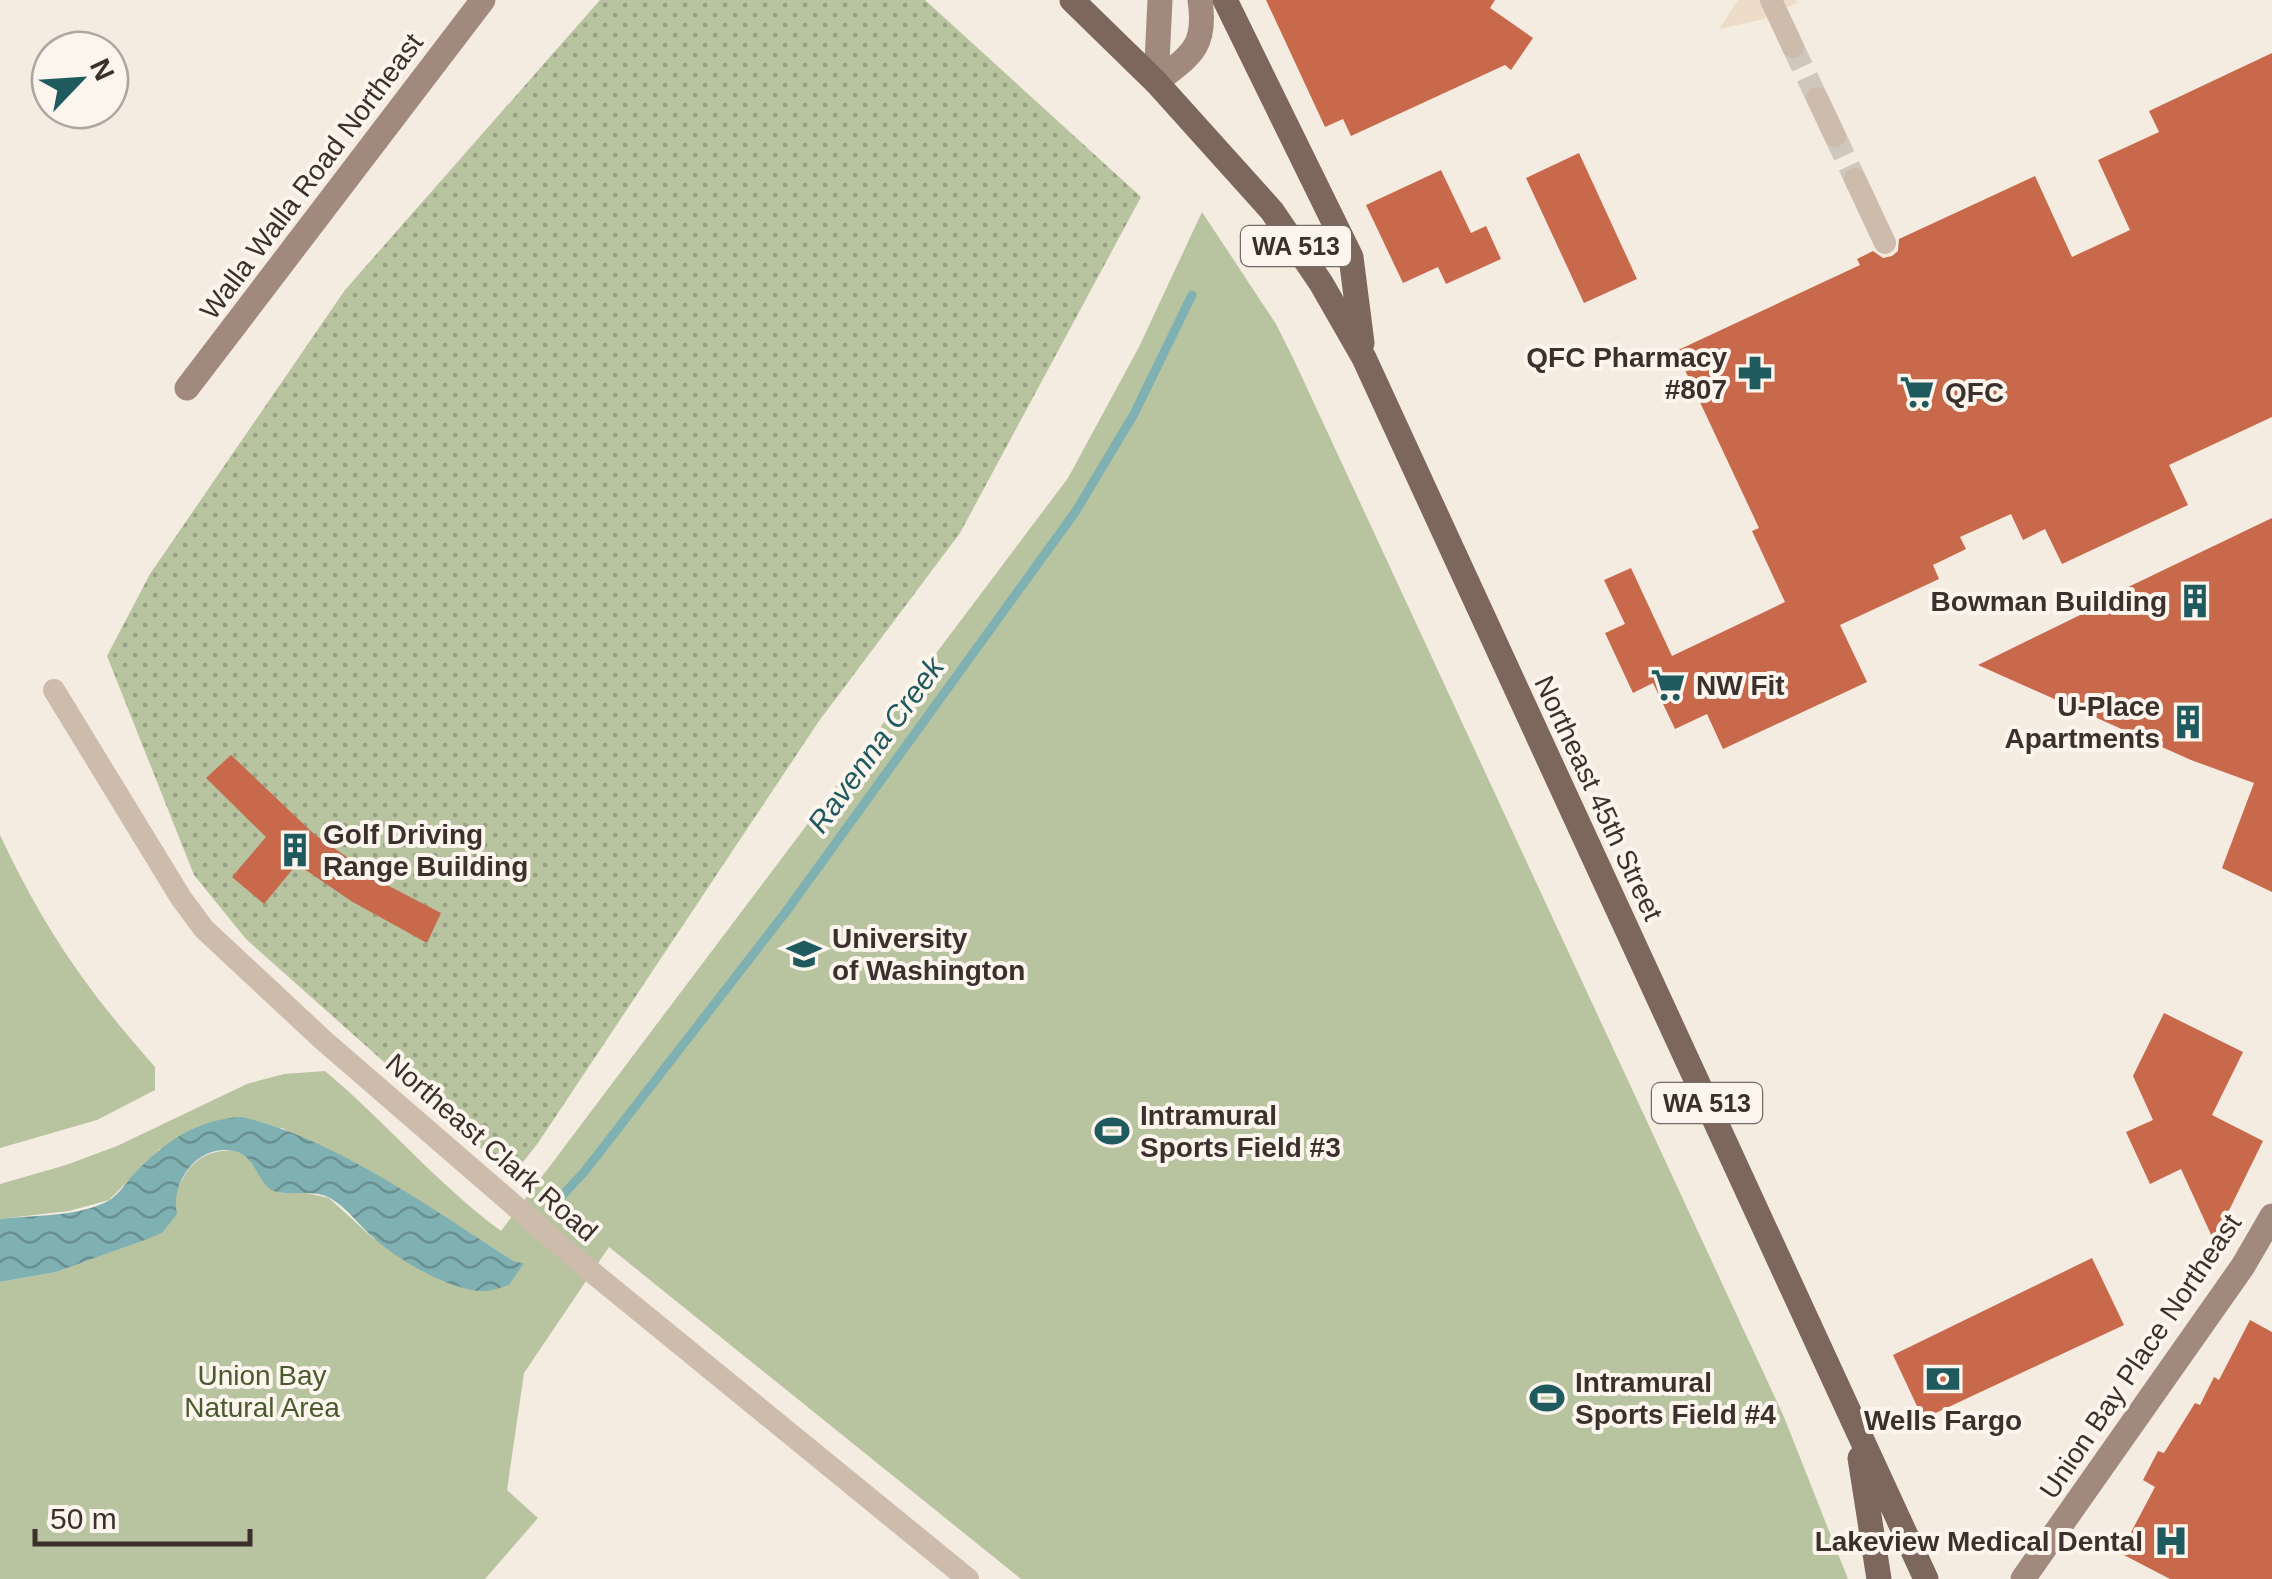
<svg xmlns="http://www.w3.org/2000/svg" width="2272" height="1579" font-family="Arial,sans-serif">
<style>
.grass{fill:url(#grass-dots)}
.green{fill:#b8c4a0}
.plaza{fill:#ecdcc8}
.water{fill:url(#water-waves)}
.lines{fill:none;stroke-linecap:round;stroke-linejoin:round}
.stream{stroke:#7fb0b2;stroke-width:9}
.building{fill:#c8694b}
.street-tunnel{stroke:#cfc6bd;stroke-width:22;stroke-dasharray:22 11;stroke-linecap:butt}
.street{stroke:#cdbbac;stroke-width:22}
.secondary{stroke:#a18a7d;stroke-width:25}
.primary{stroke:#7d675c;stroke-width:25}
.labels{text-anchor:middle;stroke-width:8;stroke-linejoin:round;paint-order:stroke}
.shield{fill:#fbf5ee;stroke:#756b66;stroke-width:2.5}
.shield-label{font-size:25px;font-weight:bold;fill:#3b302b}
.street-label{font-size:28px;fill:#3b302b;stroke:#fbf5ee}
.poi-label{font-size:28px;font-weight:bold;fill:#3b302b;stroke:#fbf5ee;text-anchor:start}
.park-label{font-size:28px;fill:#4a5a2e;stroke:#fbf5ee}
.water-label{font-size:30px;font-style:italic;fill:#1f5a5e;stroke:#fbf5ee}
</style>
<defs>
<pattern id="grass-dots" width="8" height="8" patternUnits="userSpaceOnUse" patternTransform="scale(2.5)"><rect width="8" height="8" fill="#b8c4a0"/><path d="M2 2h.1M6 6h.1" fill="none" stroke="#97a083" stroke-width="1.8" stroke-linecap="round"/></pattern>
<pattern id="water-waves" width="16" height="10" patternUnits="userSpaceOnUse" patternTransform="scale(2.5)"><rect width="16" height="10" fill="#7fb0b2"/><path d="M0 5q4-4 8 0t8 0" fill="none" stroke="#699091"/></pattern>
</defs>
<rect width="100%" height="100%" fill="#f4ebe1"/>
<path class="grass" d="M600,0H925L1141,197L960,533L819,721L538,1143L512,1176L246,939L194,875L107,656L150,574L345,290Z"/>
<path class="green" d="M1202,212L1276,324L1294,360L1784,1417L1848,1579H1021L609,1247L524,1373L507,1490L538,1518L485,1579H0V1282L56,1272L162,1233C176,1201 179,1156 222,1151C230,1150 237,1150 244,1155C253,1162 256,1172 263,1180C267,1185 276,1189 282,1193L297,1191L329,1198L374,1239L524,1263L515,1262L385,1181L282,1128L160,1149L109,1200L69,1211L0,1219V1184L66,1165L117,1146L247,1084L284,1074L325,1071C386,1122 437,1184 501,1231L1068,478L1139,347Z
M0,835C44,929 87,990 155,1067V1090L97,1120L0,1148Z"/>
<path class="plaza" d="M1738,0H1796L1797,3L1760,20L1719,29Z"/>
<path class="water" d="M242,1117C338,1140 431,1209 515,1262L524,1263L509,1285C502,1287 494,1290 487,1291C454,1293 400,1261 376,1240C360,1227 348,1208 330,1198C311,1188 284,1198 270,1189C256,1178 254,1155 234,1151C198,1143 170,1182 177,1214L162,1233L150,1238L56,1272L0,1282V1219C33,1215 78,1217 108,1201C119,1195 126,1182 135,1173C166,1141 197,1119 242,1117Z"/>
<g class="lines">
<path class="stream" d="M560,1198L585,1171L785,913L1076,511L1134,414L1192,295"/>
</g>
<path class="building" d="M1266,0H1495L1490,8L1533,38L1511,70L1505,65L1351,136L1343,119L1325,127Z
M2272,53V417L2169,465L2188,505L2062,564L2045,529L2023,540L2011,514L1960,537L1966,549L1933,565L1939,579L1840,625L1867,682L1723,749L1707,714L1675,729L1653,683L1633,693L1605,633L1625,624L1604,580L1631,568L1672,656L1785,602L1752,531L1759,528L1676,351L1860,265L1857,259L1873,251L1883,258L1892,256L1898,251L1899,239L2035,176L2072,257L2130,230L2098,160L2159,132L2149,111Z
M1579,153L1637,279L1584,303L1526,178Z
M1441,170L1471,233L1486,226L1501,259L1446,284L1438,267L1403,283L1366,205Z
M2272,518V892L2222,868L2254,783L2191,760L1978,665L2121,595L2124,589Z
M231,755L314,834L387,885L441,913L427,943L351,901L297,864L264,904L232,877L266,837L206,778Z
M2164,1013L2243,1052L2212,1115L2263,1141L2214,1241L2181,1169L2150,1184L2126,1132L2153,1120L2133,1076Z
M2092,1258L2124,1325L1923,1419L1893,1355Z
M2250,1320L2272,1332V1579H2170L2120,1553L2155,1487L2143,1480L2158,1451L2164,1453L2195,1403L2200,1405L2214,1377L2219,1380Z"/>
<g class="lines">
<path class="street-tunnel" d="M1793,47L1817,98
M1835,136L1855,179"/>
<path class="street" d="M1771,0L1793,47
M1817,98L1835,136
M1855,179L1885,243
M54,690L181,898L204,929L323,1040L582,1264L968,1579"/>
<path class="secondary" d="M1156,82C1191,55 1207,47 1200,0
M1156,82L1160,0
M187,388L483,0
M2023,1579L2243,1266L2272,1216"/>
<path class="primary" d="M1072,0L1156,82L1272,211L1321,283L1364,358L1926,1579
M1225,0L1351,257L1362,343
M1860,1458L1879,1579"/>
</g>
<defs>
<g id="pharmacy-bare" transform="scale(2.7)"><path d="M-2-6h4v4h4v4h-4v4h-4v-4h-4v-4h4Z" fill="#1f5a5e" stroke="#fbf5ee" stroke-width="2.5" paint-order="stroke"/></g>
<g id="supermarket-bare" transform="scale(2.7)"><path d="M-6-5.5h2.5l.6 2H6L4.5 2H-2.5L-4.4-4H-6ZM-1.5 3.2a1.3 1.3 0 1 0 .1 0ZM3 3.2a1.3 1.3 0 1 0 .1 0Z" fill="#1f5a5e" stroke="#fbf5ee" stroke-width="2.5" paint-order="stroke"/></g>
<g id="building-bare" transform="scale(2.7)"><path d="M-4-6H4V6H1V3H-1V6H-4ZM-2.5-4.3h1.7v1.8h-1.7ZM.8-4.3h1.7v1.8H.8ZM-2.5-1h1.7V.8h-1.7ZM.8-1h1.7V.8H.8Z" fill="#1f5a5e" stroke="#fbf5ee" stroke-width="2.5" paint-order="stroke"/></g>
<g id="university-bare" transform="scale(2.7)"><path d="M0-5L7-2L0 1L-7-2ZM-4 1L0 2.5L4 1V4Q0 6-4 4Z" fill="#1f5a5e" stroke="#fbf5ee" stroke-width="2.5" paint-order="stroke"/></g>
<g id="stadium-bare" transform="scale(2.7)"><path d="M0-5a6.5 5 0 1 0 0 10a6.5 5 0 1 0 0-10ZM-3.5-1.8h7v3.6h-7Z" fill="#1f5a5e" stroke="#fbf5ee" stroke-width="2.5" paint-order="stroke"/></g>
<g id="bank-bare" transform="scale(2.7)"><path d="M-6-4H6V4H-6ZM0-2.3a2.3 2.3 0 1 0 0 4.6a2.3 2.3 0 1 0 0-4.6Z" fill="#1f5a5e" stroke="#fbf5ee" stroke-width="2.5" paint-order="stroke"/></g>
<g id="hospital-bare" transform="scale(2.7)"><path d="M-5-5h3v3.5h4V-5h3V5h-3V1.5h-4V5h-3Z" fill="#1f5a5e" stroke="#fbf5ee" stroke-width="2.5" paint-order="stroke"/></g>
</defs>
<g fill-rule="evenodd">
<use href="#pharmacy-bare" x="1755" y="373"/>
<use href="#supermarket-bare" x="1917" y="392"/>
<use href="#building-bare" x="2195" y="601"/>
<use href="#supermarket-bare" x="1668" y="685"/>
<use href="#building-bare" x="2188" y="722"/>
<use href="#building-bare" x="295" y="850"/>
<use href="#university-bare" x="804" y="954"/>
<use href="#stadium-bare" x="1112" y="1131"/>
<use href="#bank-bare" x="1943" y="1379"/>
<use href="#stadium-bare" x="1547" y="1398"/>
<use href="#hospital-bare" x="2171" y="1541"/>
</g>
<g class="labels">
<g class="shield">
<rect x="1241" y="226" width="110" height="40" rx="8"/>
<rect x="1652" y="1083" width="110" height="40" rx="8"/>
</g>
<g class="shield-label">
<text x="1296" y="255">WA 513</text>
<text x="1707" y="1112">WA 513</text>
</g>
<g class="street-label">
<text transform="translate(311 176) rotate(-53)" y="10">Walla Walla Road Northeast</text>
<text transform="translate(1599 798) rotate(65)" y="10">Northeast 45th Street</text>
<text transform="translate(492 1147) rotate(41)" y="10">Northeast Clark Road</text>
<text transform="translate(2140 1356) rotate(-56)" y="10">Union Bay Place Northeast</text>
</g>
<g class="poi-label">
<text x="1727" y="367" text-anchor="end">QFC Pharmacy<tspan x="1727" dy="32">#807</tspan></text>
<text x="1945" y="402">QFC</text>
<text x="2167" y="611" text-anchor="end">Bowman Building</text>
<text x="1696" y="695">NW Fit</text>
<text x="2160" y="716" text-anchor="end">U-Place<tspan x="2160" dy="32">Apartments</tspan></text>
<text x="323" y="844">Golf Driving<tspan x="323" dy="32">Range Building</tspan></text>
<text x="832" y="948">University<tspan x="832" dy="32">of Washington</tspan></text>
<text x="1140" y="1125">Intramural<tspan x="1140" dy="32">Sports Field #3</tspan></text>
<text x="1575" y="1392">Intramural<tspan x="1575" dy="32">Sports Field #4</tspan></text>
<text x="1943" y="1430" text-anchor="middle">Wells Fargo</text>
<text x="2143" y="1551" text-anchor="end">Lakeview Medical Dental</text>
</g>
<g class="park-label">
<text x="262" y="1385">Union Bay<tspan x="262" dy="32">Natural Area</tspan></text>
</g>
<g class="water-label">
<text transform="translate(876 745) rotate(-54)" y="10">Ravenna Creek</text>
</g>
</g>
<g transform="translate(80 80) rotate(65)"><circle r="48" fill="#fbf5ee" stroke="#aea6a0" stroke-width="2.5"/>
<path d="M0-8L18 38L0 25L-18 38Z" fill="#1f5a5e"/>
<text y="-15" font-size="28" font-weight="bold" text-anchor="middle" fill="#3b302b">N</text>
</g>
<path d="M35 1529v15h215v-15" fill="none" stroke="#3b302b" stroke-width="5"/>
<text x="50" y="1529" font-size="30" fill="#3b302b" stroke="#fbf5ee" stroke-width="8" paint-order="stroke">50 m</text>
</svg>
